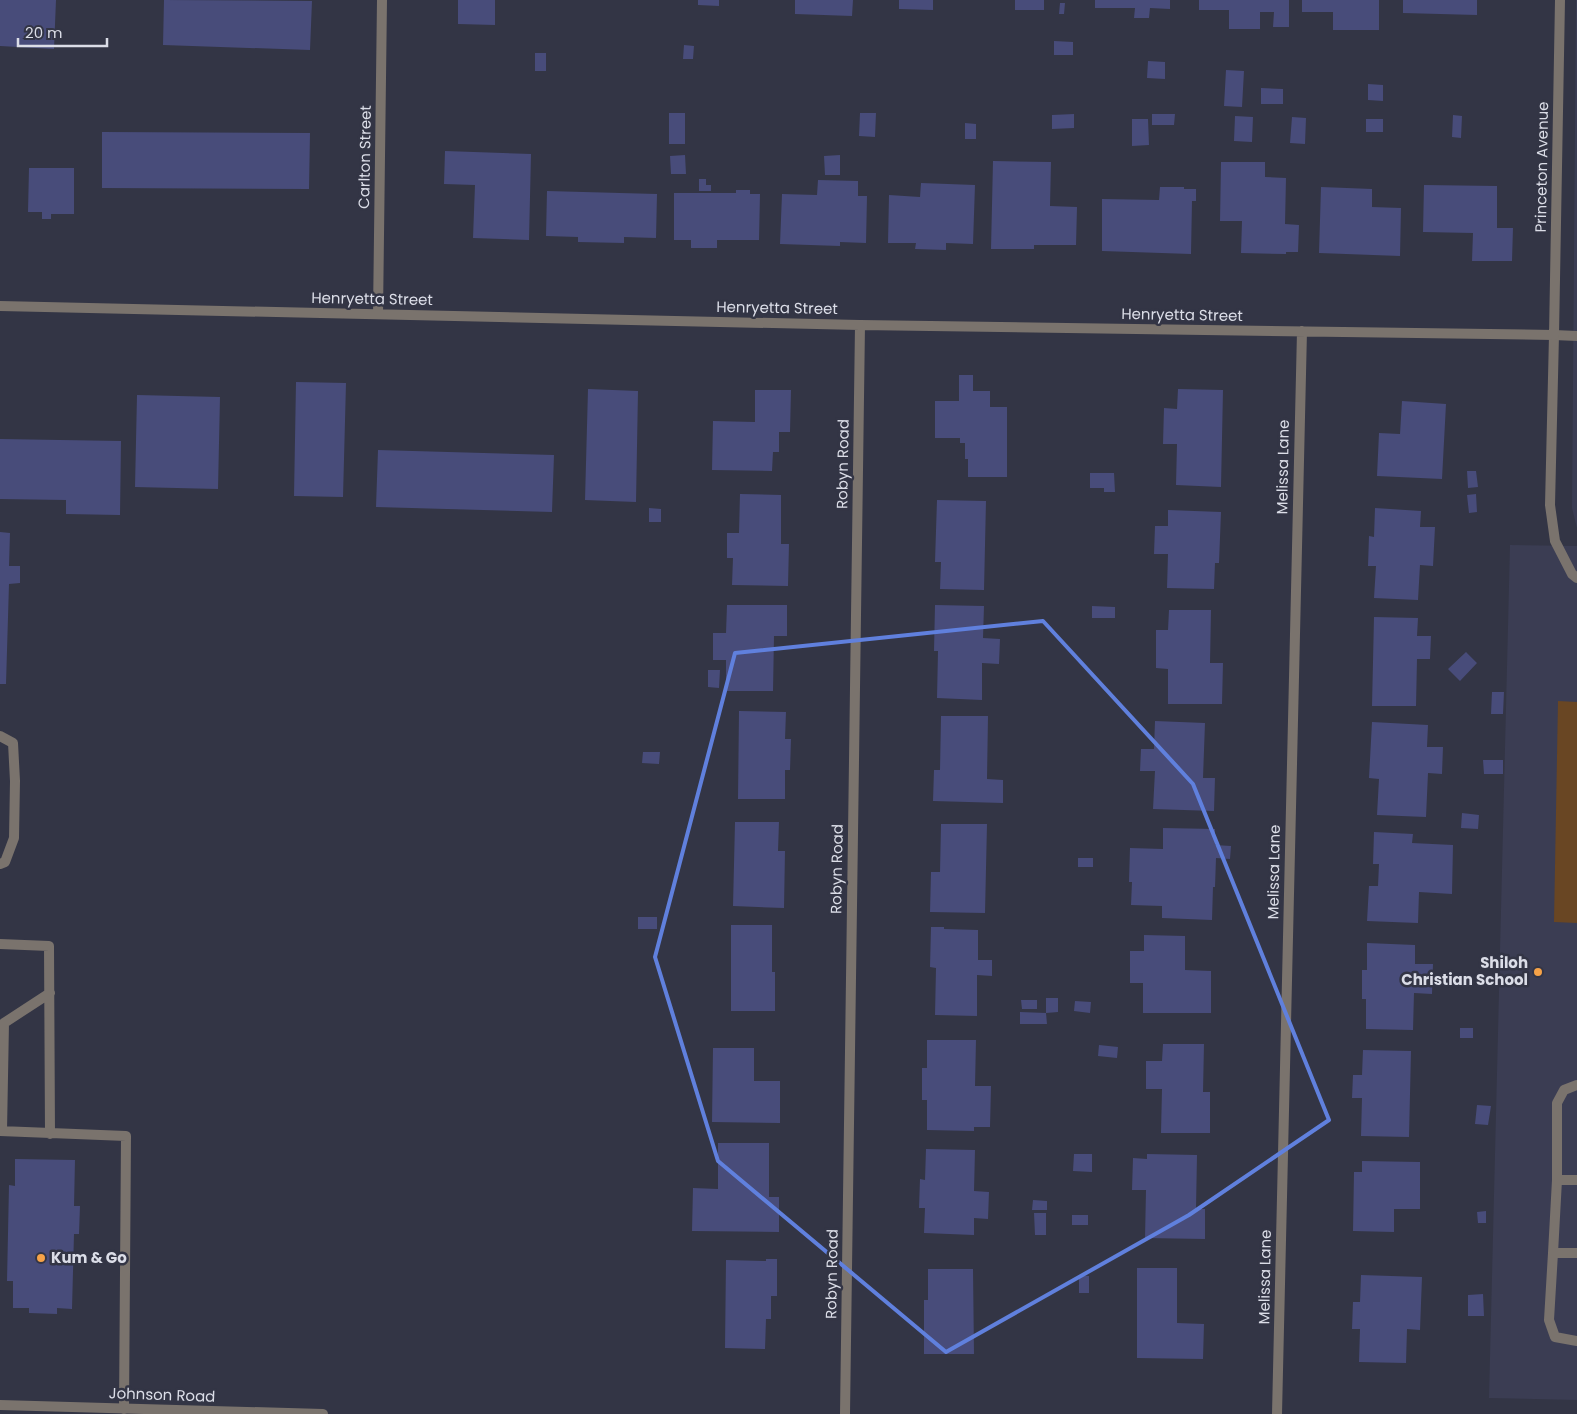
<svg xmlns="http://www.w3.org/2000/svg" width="1577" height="1414" font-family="Poppins,sans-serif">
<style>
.built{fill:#3b3d53}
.green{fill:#694623}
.building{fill:#484c7a}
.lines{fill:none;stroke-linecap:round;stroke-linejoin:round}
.service{stroke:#7a736d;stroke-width:10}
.minor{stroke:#7a736d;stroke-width:10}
.tertiary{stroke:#7a736d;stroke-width:10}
.marked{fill:none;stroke:#6080dd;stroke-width:4;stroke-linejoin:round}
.poi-dot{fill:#f6a248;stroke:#333545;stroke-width:2}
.labels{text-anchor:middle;stroke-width:5;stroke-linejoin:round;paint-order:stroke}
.street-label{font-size:15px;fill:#dbdde7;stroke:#333545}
.poi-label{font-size:15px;font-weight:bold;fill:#dbdde7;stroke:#333545;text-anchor:end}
</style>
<rect width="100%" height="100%" fill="#333545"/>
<path class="built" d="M1576,0H1577V528L1572,508Z
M1510,545L1577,546V1400L1489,1398Z"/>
<path class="green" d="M1558,701L1577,702V923L1554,922Z"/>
<path class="building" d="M0,0H56L54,49L0,46Z
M164,0L312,1L310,50L163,45Z
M458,0H495V25L458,24Z
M698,0H719V6L698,5Z
M795,0H853L852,16L795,14Z
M899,0H933V10L899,9Z
M1015,0H1044V10H1015Z
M1095,0H1170V9L1150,8L1149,18H1134L1135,8H1095Z
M1199,0H1289V27H1273L1274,12H1260V29H1229V10H1199Z
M1302,0H1379V30H1333V12H1302Z
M1403,0H1477V15L1403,13Z
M1060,3H1065L1064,14H1059Z
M1054,41L1073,42V55H1054Z
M684,45L694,46L693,59H683Z
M535,53H546V71H535Z
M1148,61L1165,62V79L1147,78Z
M1226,70L1244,71L1242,107L1224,106Z
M1368,84L1383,85V101L1368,100Z
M1261,88L1283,89V104H1261Z
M669,113H685V144H669Z
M860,113H876L875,137L859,136Z
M1074,114V128L1052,129V115Z
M1152,114H1175L1174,125H1152Z
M1453,115L1462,116L1461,138L1452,137Z
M1235,116L1253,117L1252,142L1234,141Z
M1292,117L1306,118L1305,144L1290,143Z
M1132,119H1148L1149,145L1132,146Z
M1366,119H1383V132H1366Z
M965,123L976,124V139H965Z
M102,132L310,133L309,189L102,188Z
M445,151L531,154L529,240L473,238L475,185L444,184Z
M685,155L686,174H671L670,156Z
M840,155V175H825L824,156Z
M993,161L1051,162L1050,206L1077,207L1076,245H1034V249H991Z
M1221,162H1265V177L1286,178L1285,224L1299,225L1298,252H1286V254L1241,253L1242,221H1220Z
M29,168H74V214H51V219H42V212H28Z
M699,179H706V185H711V191H699Z
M818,180L858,181V196H867L866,243L840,242V246L780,244L782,194L817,195Z
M921,183L975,185L973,244L946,243V250L915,249L916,243H888L889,195L920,197Z
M1424,185L1497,186V228H1513L1512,261H1472L1473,233L1423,232Z
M1160,187H1184V189H1196V201H1192L1191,254L1102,251V199L1159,200Z
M1321,187L1372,189V207L1401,208L1400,256L1319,253Z
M736,190H750V194H760L759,240H717V248H691V240H674V193H736Z
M547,191L657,194L656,238L624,237V243L578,242V237L546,236Z
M959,375H973V391H990V407H1007V477H968V459H965V443H960V438H935V401H959Z
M296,382L346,383L343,497L294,496Z
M588,389L638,391L636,502L585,500Z
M1178,389L1223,390L1221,487L1176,485L1177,444H1163L1164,408L1177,409Z
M755,390H791L790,432H779V452H773L772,471L712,470L713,421L755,422Z
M137,395L220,397L218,489L135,487Z
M1402,401L1446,404L1442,479L1377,476L1379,433L1400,434Z
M0,439L121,441L120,515L66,514V500L0,499Z
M378,450L554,455L552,512L376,507Z
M1467,471H1476L1478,487L1468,488Z
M1090,473H1114L1115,492H1104V488H1090Z
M740,494L781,495V544H789L788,586L732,585L733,558H727V533H739Z
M1476,494L1477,512L1469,513L1467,495Z
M937,500L986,501L984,590L940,589L941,562H935Z
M649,508L661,509V522H649Z
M1375,508L1421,511L1420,527H1435L1433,566L1420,565L1418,600L1374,598L1376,566H1368L1369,536L1374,537Z
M1168,510L1221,512L1219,563H1215L1214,589L1167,588L1168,554H1154L1155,526H1168Z
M0,532L10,533L9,566H20V583L9,584L6,684H0Z
M727,605H787V636H774L773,691H726V660H713V633H726Z
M935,605L984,606L983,638L1000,639L999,664L982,663V700L937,698L938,651H934Z
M1092,606L1115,607V618H1092Z
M1169,610H1211L1210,663H1223L1222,704H1168V669L1156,668V630H1168Z
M1374,617L1418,618L1417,636H1431L1430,659H1417L1416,706H1372Z
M1466,652L1477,663L1460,681L1448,669Z
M708,670H720L719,688L708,687Z
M1492,692H1504L1503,714H1491Z
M739,711L786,712L785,739H791L790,770H785V799H738Z
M941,716H988L987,779L1003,780V803L933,801L934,770H940Z
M1155,721L1205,723L1203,778H1215L1214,811L1153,809L1155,771H1140L1141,749H1154Z
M1372,722L1428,725L1427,747H1443L1442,774L1428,773L1426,817L1377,815L1379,779L1369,778Z
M643,752H660L659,764L642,763Z
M1483,760H1503V774H1484Z
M1462,813L1479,815L1478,829L1461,828Z
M735,822H779L778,851H785L784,908L733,906Z
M941,824H987L985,913L930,912L931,872H940Z
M1163,828L1215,829V845L1231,846L1230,859L1216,858L1215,887H1213L1212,920L1162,918V906L1131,905L1132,882H1129L1130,848L1163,849Z
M1374,832L1413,834L1412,843L1453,845L1452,894L1419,892L1418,923L1367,921L1369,886H1378L1379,864H1373Z
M1078,858H1093V867H1078Z
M638,917H657V929H638Z
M731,925H772V972H775V1011H731Z
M931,927H944V929L978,930V960H992V976L977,975V1016L935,1015L936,968L930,967Z
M1144,935L1185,936V970L1211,971V1013H1143V983H1130V951H1144Z
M1367,943L1415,945V964H1433L1432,994L1414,993L1413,1030L1366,1029V999H1362V970H1367Z
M1046,998H1058V1012L1046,1013L1047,1024H1020V1012L1046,1013Z
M1021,1000H1037V1009H1022Z
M1075,1001L1091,1002L1090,1013L1074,1011Z
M1460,1028H1473V1038H1460Z
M927,1040H976L975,1086H991L990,1127H974V1131L927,1130V1100H922V1068H927Z
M1163,1044H1204L1203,1092H1210V1133H1161L1162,1089H1146V1061H1162Z
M1099,1045L1118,1047L1117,1058L1098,1056Z
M713,1048H754V1081H780V1123L712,1122Z
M1363,1050L1411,1051L1409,1137L1361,1136L1362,1098H1352L1353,1075H1362Z
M1477,1105L1491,1106L1488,1125L1475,1124Z
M718,1143H769V1197H779V1232L692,1231L693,1188L718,1189Z
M926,1149L975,1150L974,1191L989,1192L988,1219L974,1218V1235L924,1233L925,1208H919L920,1179L925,1180Z
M1074,1154H1092V1172L1073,1171Z
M1147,1154L1197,1155L1196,1209H1205V1239L1145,1238L1146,1190H1132L1133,1158L1147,1159Z
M15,1159L75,1160L74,1206H80L79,1234H74L72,1309L57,1308V1314L29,1313V1308H13V1281H7L9,1185L15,1186Z
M1362,1161L1420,1162V1209H1394V1232L1353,1231L1354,1172H1362Z
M1033,1200L1047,1201V1210H1032Z
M1486,1211V1223H1478L1477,1212Z
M1034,1213H1046V1235H1035Z
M1072,1215H1088V1225H1072Z
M766,1259H777V1296H771V1319H766L765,1349L725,1348L726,1260L766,1261Z
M1137,1268H1177V1323L1204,1324L1203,1359L1137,1358Z
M928,1269H973L974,1354H924V1300H928Z
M1079,1275L1089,1276V1293H1079Z
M1361,1275L1422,1277L1420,1330L1407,1329L1406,1363L1359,1362L1360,1329H1352L1353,1302H1360Z
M1483,1294L1484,1316H1468V1295Z"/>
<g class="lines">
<path class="service" d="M1577,336L1554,335L1550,505L1555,541L1572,574L1577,578
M0,736L13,743L15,781L14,838L5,862L0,864
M0,944L49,946L50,1134
M1577,1085L1564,1090L1557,1103V1180H1577
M0,1131L126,1136L124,1409
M2,1131L4,1023L50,993
M1553,1253L1557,1180
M1577,1253H1553L1549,1320L1555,1337L1577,1341"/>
<path class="minor" d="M0,306L860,325L1554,335L1560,0
M378,314L382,0
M845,1414L860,325
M1277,1414L1302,331"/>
<path class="tertiary" d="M0,1405L323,1414"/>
</g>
<path class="marked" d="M1043,621L1193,784L1329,1120L1189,1215L946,1352L718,1161L655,957L735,653Z"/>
<g class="poi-dot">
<circle cx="1538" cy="972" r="5"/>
<circle cx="41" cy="1258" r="5"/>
</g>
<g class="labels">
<g class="street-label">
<text transform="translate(365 157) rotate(-89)" y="5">Carlton Street</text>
<text transform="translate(1542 167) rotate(-89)" y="5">Princeton Avenue</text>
<text transform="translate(372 299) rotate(1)" y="5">Henryetta Street</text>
<text transform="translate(777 308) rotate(1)" y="5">Henryetta Street</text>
<text transform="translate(1182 315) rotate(1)" y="5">Henryetta Street</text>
<text transform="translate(843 464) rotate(-89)" y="5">Robyn Road</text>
<text transform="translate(1283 467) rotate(-89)" y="5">Melissa Lane</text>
<text transform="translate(837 869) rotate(-89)" y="5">Robyn Road</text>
<text transform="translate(1274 872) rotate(-89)" y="5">Melissa Lane</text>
<text transform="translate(832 1274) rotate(-89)" y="5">Robyn Road</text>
<text transform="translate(1265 1277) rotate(-89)" y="5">Melissa Lane</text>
<text transform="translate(162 1395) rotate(2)" y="5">Johnson Road</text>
</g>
<g class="poi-label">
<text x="1528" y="968">Shiloh<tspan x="1528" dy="17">Christian School</tspan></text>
<text x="51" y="1263" text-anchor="start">Kum &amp; Go</text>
</g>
</g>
<path d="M18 38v8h89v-8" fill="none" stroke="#dbdde7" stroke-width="2.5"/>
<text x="25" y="38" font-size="15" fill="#dbdde7" stroke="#333545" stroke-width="4" paint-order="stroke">20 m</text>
</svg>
